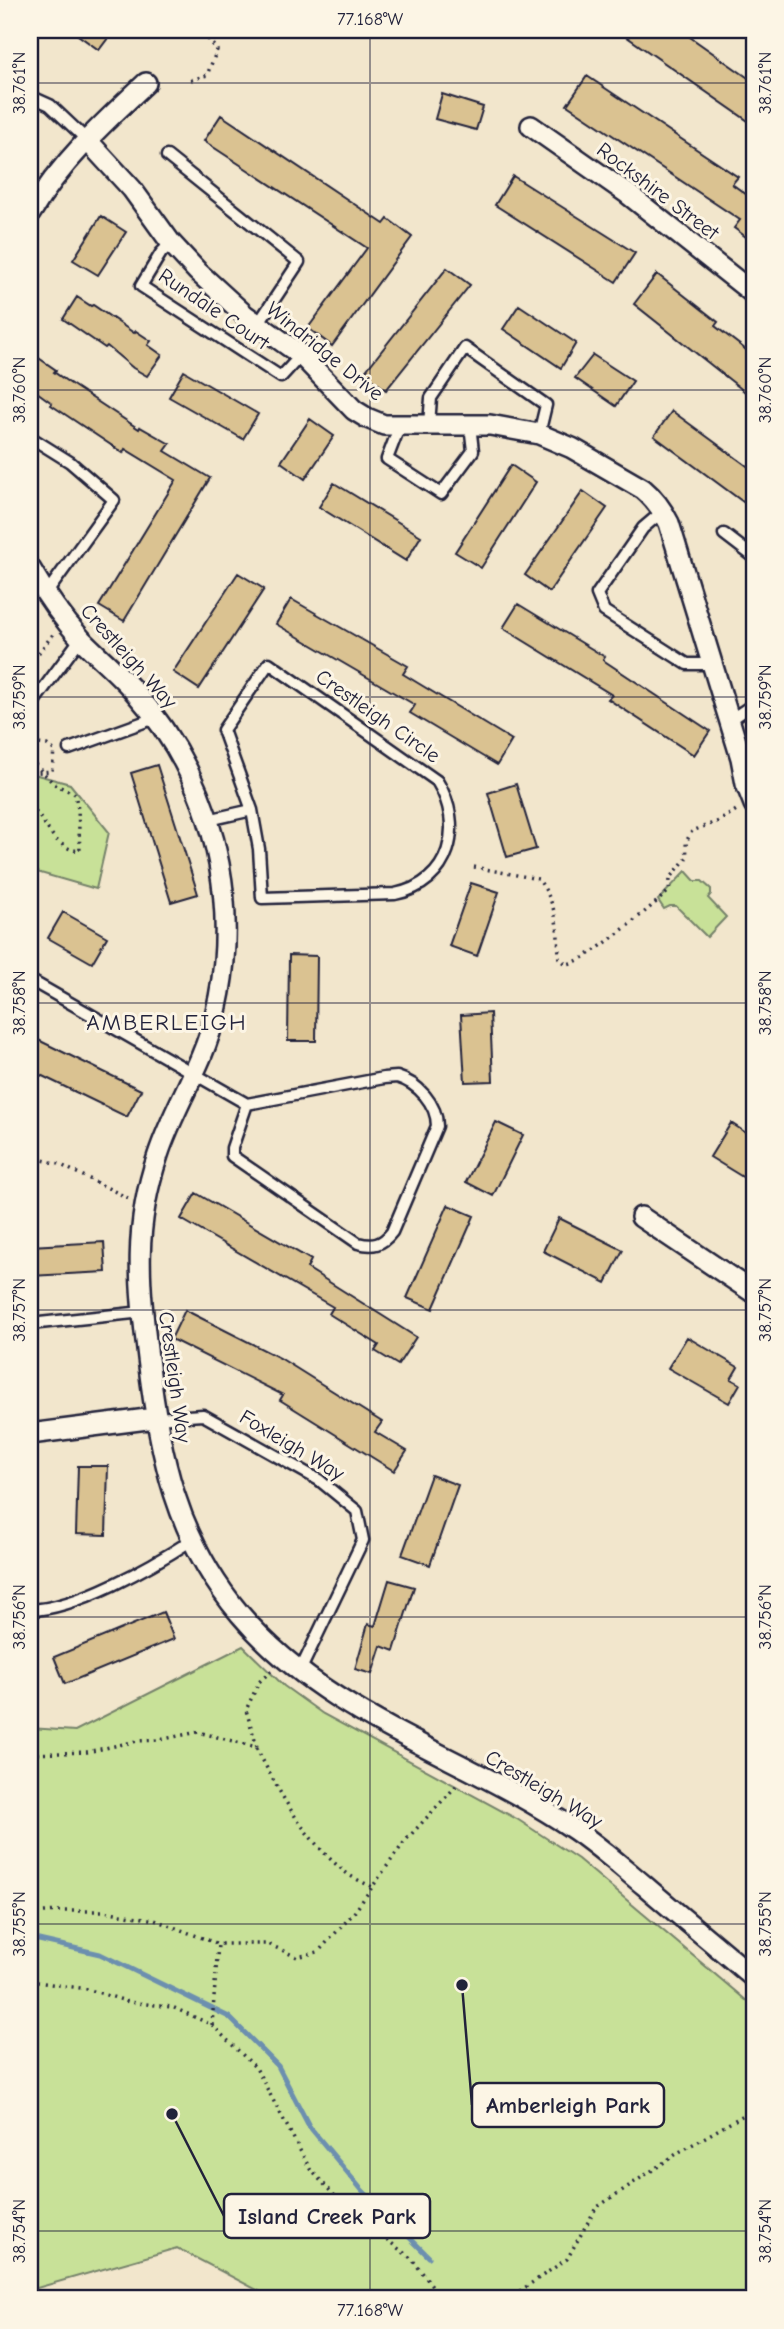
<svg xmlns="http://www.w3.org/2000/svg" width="784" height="2329" font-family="'Comic Neue',sans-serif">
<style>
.green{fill:#c8e198;stroke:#75826a;stroke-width:2}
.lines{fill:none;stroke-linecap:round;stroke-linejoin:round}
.stream{stroke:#6c8faf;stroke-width:5}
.building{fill:#dac291;stroke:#22223b;stroke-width:2}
.lane-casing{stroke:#22223b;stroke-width:15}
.street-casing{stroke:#22223b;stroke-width:24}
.path{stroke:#22223b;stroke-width:3.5;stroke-dasharray:2 5;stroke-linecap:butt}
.lane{stroke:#fcf5e5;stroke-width:10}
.street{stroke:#fcf5e5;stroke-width:19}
.ticks{fill:none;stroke:#22223b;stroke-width:2;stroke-opacity:0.45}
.labels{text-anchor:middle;stroke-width:6;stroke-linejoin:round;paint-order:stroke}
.street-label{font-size:21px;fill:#22223b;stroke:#fcf5e5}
.neighbourhood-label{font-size:23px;letter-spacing:2px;fill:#22223b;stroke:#fcf5e5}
.leader{fill:none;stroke:#22223b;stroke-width:2.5}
.callout-dot{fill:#22223b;stroke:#fcf5e5;stroke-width:2.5}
.callout{fill:#fcf5e5;stroke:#22223b;stroke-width:2.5}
.callout-label{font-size:23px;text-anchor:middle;font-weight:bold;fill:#22223b}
.neatline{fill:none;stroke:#22223b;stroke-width:2.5}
.ticks-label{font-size:18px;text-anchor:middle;fill:#22223b}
</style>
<rect width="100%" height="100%" fill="#f2e6cc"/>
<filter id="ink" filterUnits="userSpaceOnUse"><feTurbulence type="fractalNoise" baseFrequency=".0143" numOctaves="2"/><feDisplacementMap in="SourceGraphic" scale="14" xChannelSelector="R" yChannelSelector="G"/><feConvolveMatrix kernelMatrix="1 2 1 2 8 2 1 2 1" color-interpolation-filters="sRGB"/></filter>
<g filter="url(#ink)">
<path class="green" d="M30,773L70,784L109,832L96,889L30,870Z
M686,871L695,881H702L711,889V894L708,898L726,917L707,937L676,906H670L664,909L658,900Z
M243,1646L284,1686L323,1714L517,1819L578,1859L754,2007V2299H274L177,2248L30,2290V1728L75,1731Z"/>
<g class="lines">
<path class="stream" d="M30,1938L100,1954L229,2017L278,2066L309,2126L361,2189L429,2257"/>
</g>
<path class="building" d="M71,30H114L99,50Z
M617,30H680L754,82V125Z
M587,76L738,177L732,184L754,200V243L734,228L740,220L567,105Z
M442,94L483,107L476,130L435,119Z
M221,115L384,224L388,219L412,237L332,346L308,328L367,248L204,141Z
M513,176L635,253L616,282L495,205Z
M101,216L126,232L98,275L73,260Z
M447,268L470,285L386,390L364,373Z
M657,274L718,322L715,326L754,356V399L634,304Z
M77,297L91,306L93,305L134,333L136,331L151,341L148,345L162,355L147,376L133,368L107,346L105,348L63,319Z
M519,305L576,343L561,368L503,329Z
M30,352L56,370L54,372L68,382L139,429L140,427L170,444L165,451L210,478L124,621L99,606L176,480L125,449L123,453L51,405L52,403L30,387Z
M593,355L633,381L616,406L575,378Z
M184,371L258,414L243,439L169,397Z
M672,411L754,471V510L654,436Z
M310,419L334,436L305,479L281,462Z
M511,465L536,482L481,568L455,552Z
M334,483L421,536L406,561L319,507Z
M583,491L607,508L549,592L525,575Z
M238,573L264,589L199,689L173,672Z
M291,599L408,666L403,674L512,740L497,765L410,713L415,705L276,624Z
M518,604L605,657L603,660L710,731L694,755L608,699L612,695L503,628Z
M157,765L198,894L171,902L131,773Z
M516,784L536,849L507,857L488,793Z
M471,883L499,892L477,956L449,946Z
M63,912L107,937L92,963L48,938Z
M289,955L317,956L316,1041H288Z
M490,1013L493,1081L465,1082L461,1015Z
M30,1036L141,1090L127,1117L30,1070Z
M496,1122L523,1135L493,1196L466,1182Z
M731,1123L754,1138V1184L710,1157Z
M196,1193L311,1260L307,1268L416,1337L398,1365L375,1351L379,1345L329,1314L333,1307L181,1219Z
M448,1205L474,1216L433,1309L407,1298Z
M559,1218L623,1250L606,1283L543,1251Z
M104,1242L106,1272L30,1276V1246Z
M185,1310L280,1358L382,1422L375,1432L407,1451L394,1471L280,1400L283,1395L171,1339Z
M687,1337L738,1367L731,1379L740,1384L729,1403L668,1368Z
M78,1466H108L106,1535L76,1534Z
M431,1475L458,1485L430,1565L402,1555Z
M389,1580L414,1587L394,1651L381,1646L372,1674L355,1669L368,1624L375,1626Z
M163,1612L174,1639L65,1684L54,1657Z"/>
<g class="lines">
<g class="lane-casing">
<path id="lane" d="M30,96L50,105L87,140
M167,156L299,262L258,324
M171,243L161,253L141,286L281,377L301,355
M400,425L387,459L441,494L473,451L470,425
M429,425L431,398L465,348L546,405L539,434
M30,437L70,462L114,500L46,594
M663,511L643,528L597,594L604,611L687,664H712
M724,534L754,557
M269,663L437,781C465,826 451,883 395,894L262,898L259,849L252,810L223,730Z
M30,707L81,638
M730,720L754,704
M69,749L155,718
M208,820L252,810
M30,980L247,1104
M397,1077C418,1083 437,1104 437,1126L392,1232C382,1245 373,1247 358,1243L232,1156V1148L247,1104L384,1078Z
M30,1324L143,1312
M155,1418L203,1415L319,1480L357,1511L363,1540L300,1671
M30,1610C77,1609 152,1566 192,1540"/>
</g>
<g class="street-casing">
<path id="street" d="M531,126L628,194L754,294
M87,140L132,189L171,243L198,272L245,315L301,355L354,410L367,418L384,425H490L539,434L572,448L643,489C655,499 662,509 669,523L741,758L746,784L754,804
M30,214C60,163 103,123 146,83
M30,568C45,594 62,618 82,640C99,657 117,672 133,690C177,739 207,799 219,864C231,927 226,998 201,1057C187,1090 169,1121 158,1155C133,1228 139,1283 148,1358C159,1453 176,1538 240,1614C328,1719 465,1755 575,1830C600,1847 622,1867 645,1886C681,1917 718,1947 754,1978
M641,1217L754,1293
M30,1434L155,1418"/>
</g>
<path class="path" d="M191,80L207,75L217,50L201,30
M30,664L54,633
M30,728H33L38,744L47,745L54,750L52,771L30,773
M30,759L54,784L75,794L78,809L80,851C52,848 48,823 30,806
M474,867L538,879C557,903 558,929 559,958L566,964C585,964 652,906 669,891L670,879L687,857L686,842L692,831L719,821L738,809
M30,1157L59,1164L128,1198
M257,1747L246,1710L259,1682L271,1671
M30,1754L87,1752L137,1741L159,1740L198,1732L256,1747C279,1792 303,1838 344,1871C352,1878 363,1882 372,1887
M30,1913L59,1911H104L155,1920L218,1944H268L297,1957L318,1952L353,1914L405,1841L459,1783
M30,1981L87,1989L129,2002L172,2007L212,2025L256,2068L310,2169L347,2209L412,2259L442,2299
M212,2025L218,1944
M508,2299L567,2259L596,2208L681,2151L754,2109"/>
<use href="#lane" class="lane"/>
<use href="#street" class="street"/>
</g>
</g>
<path class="ticks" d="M370,30V2299M30,83H754M30,390H754M30,697H754M30,1003H754M30,1310H754M30,1617H754M30,1924H754M30,2231H754"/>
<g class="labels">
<g class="street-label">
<text transform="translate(658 191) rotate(37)" y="7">Rockshire Street</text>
<text transform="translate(214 309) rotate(34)" y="7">Rundale Court</text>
<text transform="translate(325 351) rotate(39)" y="7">Windridge Drive</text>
<text transform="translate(129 656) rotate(48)" y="7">Crestleigh Way</text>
<text transform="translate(378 716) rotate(35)" y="7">Crestleigh Circle</text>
<text transform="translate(175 1377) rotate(82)" y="7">Crestleigh Way</text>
<text transform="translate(292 1445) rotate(31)" y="7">Foxleigh Way</text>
<text transform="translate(544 1789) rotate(31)" y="7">Crestleigh Way</text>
</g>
<g class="neighbourhood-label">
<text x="167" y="1030">AMBERLEIGH</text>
</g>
</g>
<path class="leader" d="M462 1985L472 2105M172 2114L224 2216"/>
<g class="callout-dot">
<circle cx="462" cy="1985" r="7"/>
<circle cx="172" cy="2114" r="7"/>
</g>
<g class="callout">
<rect x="472" y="2083" width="192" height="44" rx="7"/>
<rect x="224" y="2194" width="206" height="44" rx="7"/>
</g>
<g class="callout-label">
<text x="568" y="2113">Amberleigh Park</text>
<text x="327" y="2224">Island Creek Park</text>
</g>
<rect width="784" height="2329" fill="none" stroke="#fcf5e5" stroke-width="77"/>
<rect x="38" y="38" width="708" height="2252" class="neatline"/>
<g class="ticks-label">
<text x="370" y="25">77.168°W</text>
<text transform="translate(19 83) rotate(-90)" y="6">38.761°N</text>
<text transform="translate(765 83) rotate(-90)" y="6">38.761°N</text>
<text transform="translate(19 390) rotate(-90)" y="6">38.760°N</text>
<text transform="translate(765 390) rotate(-90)" y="6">38.760°N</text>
<text transform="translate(19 697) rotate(-90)" y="6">38.759°N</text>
<text transform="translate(765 697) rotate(-90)" y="6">38.759°N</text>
<text transform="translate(19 1003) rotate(-90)" y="6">38.758°N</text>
<text transform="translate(765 1003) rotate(-90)" y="6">38.758°N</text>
<text transform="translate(19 1310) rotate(-90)" y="6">38.757°N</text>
<text transform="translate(765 1310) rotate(-90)" y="6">38.757°N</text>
<text transform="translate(19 1617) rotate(-90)" y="6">38.756°N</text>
<text transform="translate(765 1617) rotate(-90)" y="6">38.756°N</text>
<text transform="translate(19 1924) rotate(-90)" y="6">38.755°N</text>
<text transform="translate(765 1924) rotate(-90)" y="6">38.755°N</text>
<text transform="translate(19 2231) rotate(-90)" y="6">38.754°N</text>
<text transform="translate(765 2231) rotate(-90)" y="6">38.754°N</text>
<text x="370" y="2316">77.168°W</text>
</g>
</svg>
